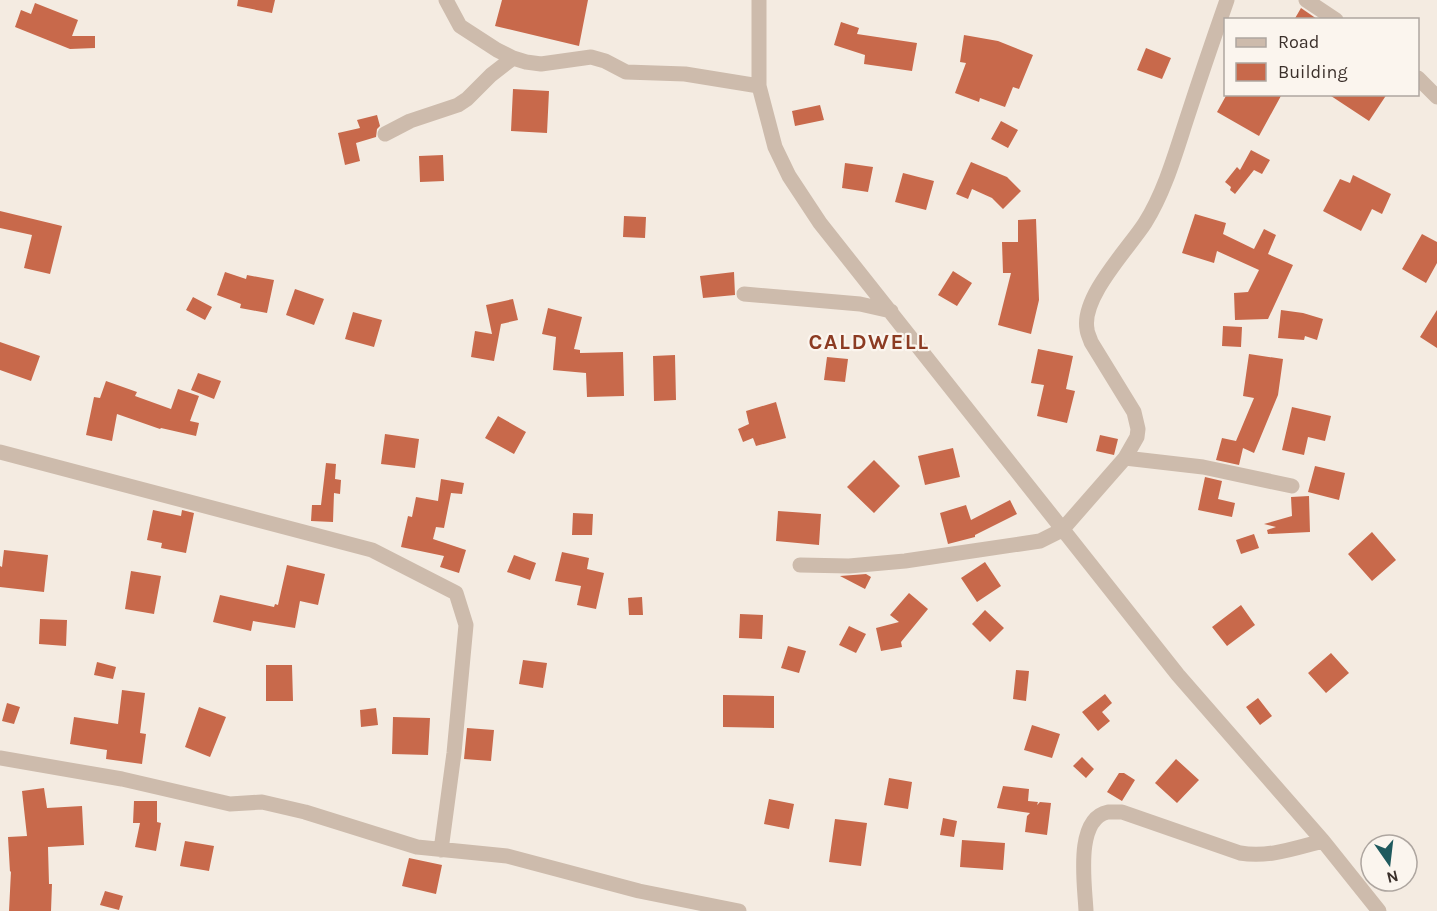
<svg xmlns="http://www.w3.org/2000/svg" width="1437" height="911" font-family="Karla,sans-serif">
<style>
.building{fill:#c8694b}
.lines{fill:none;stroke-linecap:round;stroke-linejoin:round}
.minor{stroke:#cdbbac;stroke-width:15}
.labels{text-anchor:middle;stroke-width:4.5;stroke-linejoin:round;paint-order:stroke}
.district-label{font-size:22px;font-weight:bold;letter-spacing:1.5px;fill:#8c3b22;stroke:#fbf5ee}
</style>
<rect width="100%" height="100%" fill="#f4ebe1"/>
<path class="building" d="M238,0H275L272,13L237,6Z
M502,0H588L579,46L495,26Z
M35,3L78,20L72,36H95V48L70,49L15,27L21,10L31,14Z
M1301,8L1317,19V20H1294Z
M841,22L859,28L857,34L917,43L912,71L864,64L865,55L834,45Z
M964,35L998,41L1033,55L1019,89L1013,87L1005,107L980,98L979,102L955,93L966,63L960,62Z
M1146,48L1171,58L1162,79L1137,70Z
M513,89L549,91L547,133L511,131Z
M1227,94H1282L1259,136L1217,112Z
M1328,94H1387L1369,121Z
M820,105L824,120L795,126L792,111Z
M377,115L380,126L377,129L376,137L356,143L360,161L345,165L338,133L360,128L357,120Z
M1001,121L1018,130L1008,148L991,139Z
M1251,150L1270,160L1262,174L1254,170L1235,194L1230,190L1231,187L1225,182L1237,167L1240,170Z
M443,155L444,181L420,182L419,156Z
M971,162L1007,177L1021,191L1003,209L992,198L972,189L968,199L956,194Z
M845,163L873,167L868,192L842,188Z
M903,173L934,181L926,210L895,202Z
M1353,175L1391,194L1382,214L1372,209L1361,231L1323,211L1340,179L1350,183Z
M0,211L62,226L50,274L24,268L32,235L0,228Z
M1195,214L1226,223L1223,234L1254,249L1264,229L1276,235L1268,254L1293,265L1268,319L1235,320L1234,293L1248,292L1259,270L1217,251L1214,263L1182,253Z
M624,216L646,217L645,238L623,237Z
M1036,219L1039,300L1031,334L998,325L1011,273H1003L1002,242H1018V220Z
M1422,234L1437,242V263L1426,283L1402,269Z
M953,271L972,283L957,306L938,295Z
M225,272L246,279L247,275L274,280L267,313L240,308L241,304L217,295Z
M734,272L735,295L703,298L700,276Z
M295,289L324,299L314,325L286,315Z
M193,297L212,307L205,320L186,310Z
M513,299L518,320L501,324L494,361L471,357L475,331L492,334L486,305Z
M548,308L582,317L574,349L580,350V353L623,352L624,396L587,397L586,373L553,370L556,337L542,334Z
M1281,310L1303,313L1323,319L1317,340L1305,336L1304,340L1278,338Z
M1437,310V348L1420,337Z
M353,312L382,320L374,347L345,339Z
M1223,326L1242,327L1241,347L1222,346Z
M0,342L40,356L31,381L0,370Z
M1038,349L1073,356L1066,389L1075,391L1067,423L1037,416L1044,385L1031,383Z
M1249,354L1283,359L1278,395L1254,453L1243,448L1239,465L1216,460L1222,438L1236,441L1254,398L1243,396Z
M675,355L676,400L654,401L653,356Z
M827,357L848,359L845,382L824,380Z
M198,373L221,381L214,399L191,390Z
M106,381L137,392L135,396L171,409L178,389L199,396L190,421L199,423L196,436L161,428L160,429L117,414L112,441L86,435L94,397L100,398Z
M776,402L786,438L756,446L753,438L743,442L738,429L749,424L746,411Z
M1292,407L1331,416L1325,441L1308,437L1304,455L1282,450Z
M498,416L526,432L514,454L485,438Z
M385,434L419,439L415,468L381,464Z
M1100,435L1118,439L1114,455L1096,451Z
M953,448L960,477L925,485L918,456Z
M874,460L900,486L874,513L847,487Z
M326,463L336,464L335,479L341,480L340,494L334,493L333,522L311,521L312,505H321Z
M1315,466L1345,473L1339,500L1308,492Z
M1205,477L1222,481L1218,499L1235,503L1232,517L1198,510Z
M441,479L464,483L462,494L451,493L444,528L436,527L433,539L466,550L459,573L440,567L444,556L401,547L408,516L412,517L416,497L438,501Z
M1309,496L1310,532L1268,534L1267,530L1276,527L1264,524L1292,516L1291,497Z
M1010,500L1017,514L975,535V537L948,544L940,513L966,505L971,520Z
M153,510L181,516L182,510L194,513L186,553L161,548L162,543L147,540Z
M778,511L821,514L819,545L776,541Z
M573,513L593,514L592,535H572Z
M1372,532L1396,560L1372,581L1348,554Z
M1254,534L1259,548L1241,554L1236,540Z
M4,550L48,555L44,592L0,587V566L2,567Z
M562,552L589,558L587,569L604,573L596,609L577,605L581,586L555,581Z
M514,555L536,563L530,580L507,572Z
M985,562L1001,586L977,602L961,578Z
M287,565L325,574L318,605L300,601L295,628L253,621L251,631L213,622L220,595L274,607L275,604L278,605Z
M131,571L161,576L154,614L125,609Z
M866,574L871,577L865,589L840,576Z
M909,593L928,609L901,642L902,647L881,651L876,628L899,622L890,615Z
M642,597L643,615H629L628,598Z
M1241,605L1255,625L1227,646L1212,627Z
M985,610L1004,628L990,642L972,624Z
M740,614L763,615L762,639L739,638Z
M40,619L67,620L66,646L39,644Z
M849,626L866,634L856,653L839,645Z
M788,646L806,651L799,673L781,668Z
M1331,653L1349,673L1326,693L1308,673Z
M523,660L547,663L543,688L519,684Z
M97,662L116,667L113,679L94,675Z
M266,665H292L293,701H266Z
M1016,670L1029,671L1026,701L1013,699Z
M122,690L145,693L140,733L146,734L142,764L106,759L107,750L70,744L74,717L118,724Z
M1105,694L1112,703L1102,712L1110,721L1098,731L1082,712Z
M723,695L774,696V728L723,727Z
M1258,698L1272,716L1260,725L1246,707Z
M7,703L20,707L14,724L2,721Z
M199,707L226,717L210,757L185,747Z
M376,708L378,725L361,727L360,710Z
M393,717L430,718L428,755L392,754Z
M1032,725L1060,734L1052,758L1024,750Z
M467,728L494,730L491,761L464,759Z
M1082,757L1094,769L1086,778L1073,766Z
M1176,759L1199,780L1177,803L1155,783Z
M1119,773H1124L1135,780L1122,801L1107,792Z
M889,778L912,782L908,809L884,805Z
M1003,786L1029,789L1028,801L1038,802L1037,805L1040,802L1051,803L1047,835L1025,832L1027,816L1030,813L997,808Z
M44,788L47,808L82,806L84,845L48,847L49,884H52L51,911H9L11,871L10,872L8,837L27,836L22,791Z
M769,799L794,804L789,829L764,824Z
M134,801H157V822L161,823L156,851L135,847L140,823H133Z
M943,818L957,821L954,837L940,835Z
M835,819L867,823L861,866L829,862Z
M962,840L1005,843L1003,870L960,867Z
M185,841L214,846L209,871L180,866Z
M409,858L442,865L436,894L402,886Z
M105,891L123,896L119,910L100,905Z"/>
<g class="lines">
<path class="minor" d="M446,0L460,26L497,50L513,58L526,62L541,64L591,57L605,61L626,72L685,74L759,86
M759,0V86L775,147L789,176L820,223L1178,675L1323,841L1379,911
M1306,0L1336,20
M1418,78L1437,97
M385,134L410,121L458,105L467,99L491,75L513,58
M744,294L860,304L891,311
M0,452L372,550L456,593L466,625L454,753L441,850
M1125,458L1203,467L1292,486
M800,565L849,566L905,561L1040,541L1062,530L1125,458L1137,437L1138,429L1134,412L1091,342C1090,338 1087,333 1087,329C1081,297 1129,248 1145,223C1164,193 1175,155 1186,121C1199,81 1213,40 1227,0
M0,758L122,779L230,804L262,802L305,812L417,847L507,856L639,891L739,911
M1086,911C1085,886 1074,819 1108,812C1112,812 1118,812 1122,812L1240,853C1269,858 1295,848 1323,841"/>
</g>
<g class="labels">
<g class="district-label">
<text x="869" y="349">CALDWELL</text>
</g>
</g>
<rect x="1224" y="18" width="195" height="78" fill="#fbf5ee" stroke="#aea6a0" stroke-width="1.5"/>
<rect x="1236" y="38" width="30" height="9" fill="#cdbbac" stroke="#aea6a0" stroke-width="1.5"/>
<text x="1278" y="48" font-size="18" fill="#3b302b">Road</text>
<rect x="1236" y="63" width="30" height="18" fill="#c8694b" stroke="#aea6a0" stroke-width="1.5"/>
<text x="1278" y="78" font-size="18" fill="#3b302b">Building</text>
<g transform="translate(1389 863) rotate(166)"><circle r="28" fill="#fbf5ee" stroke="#aea6a0" stroke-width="1.5"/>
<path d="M0-4.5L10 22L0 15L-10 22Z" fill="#1f5a5e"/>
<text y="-9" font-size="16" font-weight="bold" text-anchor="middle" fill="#3b302b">N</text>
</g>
</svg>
